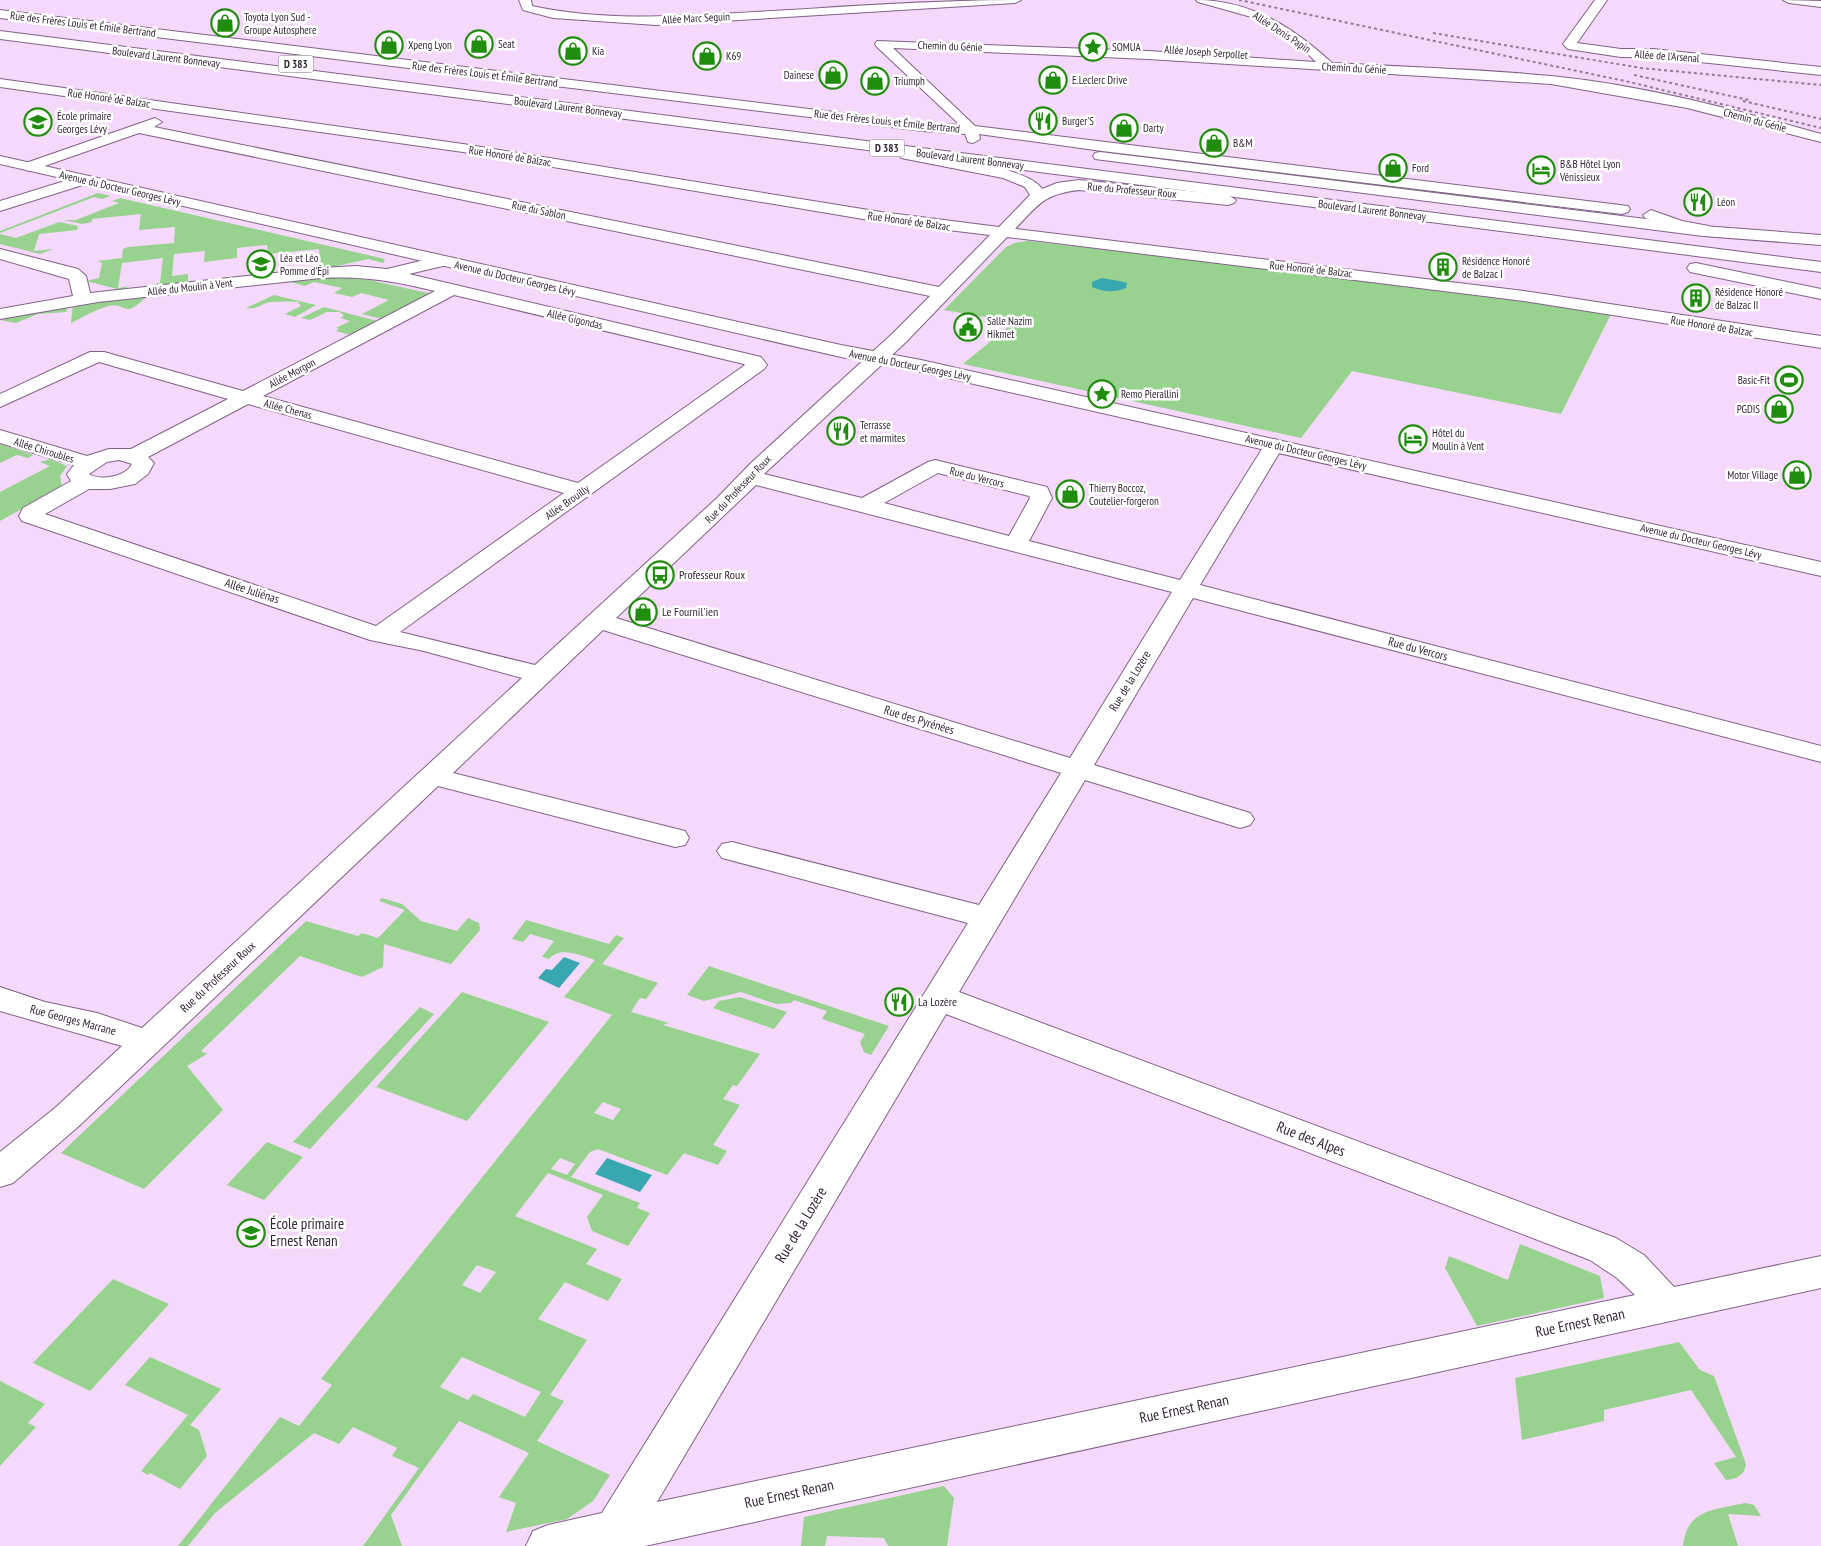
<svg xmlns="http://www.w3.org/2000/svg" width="1821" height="1546" font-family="'PT Sans Narrow',sans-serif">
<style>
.green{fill:#97d28f;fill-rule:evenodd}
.water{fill:#37a8b0}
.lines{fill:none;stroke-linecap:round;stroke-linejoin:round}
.street-casing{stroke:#816287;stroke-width:2}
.secondary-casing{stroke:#816287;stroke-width:2}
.highway-casing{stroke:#816287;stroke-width:2}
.street{fill:#fff;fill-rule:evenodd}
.secondary{fill:#fff;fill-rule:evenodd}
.highway{fill:#fff;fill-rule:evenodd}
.rail{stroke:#907c93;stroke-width:2;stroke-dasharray:3 3;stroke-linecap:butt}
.labels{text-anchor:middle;stroke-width:5;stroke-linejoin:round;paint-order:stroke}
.far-poi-label{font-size:11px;fill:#332635;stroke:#fff;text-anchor:start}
.far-street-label{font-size:11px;fill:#332635;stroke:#fff}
.shield{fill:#fff;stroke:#706772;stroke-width:1}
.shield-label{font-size:11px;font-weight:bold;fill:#332635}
.poi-label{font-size:12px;fill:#332635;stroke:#fff;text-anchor:start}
.street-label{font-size:12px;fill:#332635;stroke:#fff}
.near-street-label{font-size:15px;fill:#332635;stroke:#fff}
.near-poi-label{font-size:15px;fill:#332635;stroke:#fff;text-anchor:start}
</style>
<rect width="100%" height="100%" fill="#f5d9fa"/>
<path class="green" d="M98,193L111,196L102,199L94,197L0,233V231Z
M120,198L385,259L383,263L368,259L324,269L321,266L319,249L268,254L267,245L237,248V258L204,262L205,251L174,254L172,276L188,274V284L147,286L160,283L163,258L122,263L118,288L130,286L121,290L86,281L99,278L102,263L97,261L122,258L123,249L128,247L174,243L175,227L139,230L141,214L92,219V222L82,224L64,220H76L119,203L112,201Z
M59,222L78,226L77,230L39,234L34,251L53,249L40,254L0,244V234L16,238Z
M1028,241L1410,284L1611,314L1561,414L1352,371L1301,438L963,364L1014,322L944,310L1006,247L1015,243Z
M338,276L369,280L432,294L385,320L362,314L389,300L361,293L352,297L334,293L342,288L314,282L305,286L287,281Z
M274,295L316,305L295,317L285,314L301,306L298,302C295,301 271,302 270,302C261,304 256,310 246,308Z
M147,296C123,321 127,301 108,306C95,310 83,317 71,323L73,303Z
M68,305L66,312L38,314L16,323L0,320V317Z
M324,307L381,322L354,336L336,331L339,329L336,328L350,321L340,318L344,316L340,312H327L310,320L301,318Z
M0,444L31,454L33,455L28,458L17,455L0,463Z
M50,459L67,466L60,476L62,487L0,521V492L50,466L40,462Z
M382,898L402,904L421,921L457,931L468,918L479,923L480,930L451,964L384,944L383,967L362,977L300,956L201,1051L207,1054L187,1066L223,1110L144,1189L61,1153L306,921L358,936L362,933L378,938L405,910L379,901Z
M526,920L609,944L616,935L624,938L602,964L658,983L646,999L640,998L631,1012L669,1023L663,1025L760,1054L737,1086L733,1085L723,1099L740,1105L713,1145L727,1151L718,1165L684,1153L667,1175L598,1149L590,1152L571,1177L640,1203L637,1208L650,1213L628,1246L592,1231L587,1217L603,1195L548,1173L515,1216L597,1249L586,1264L622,1279L608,1301L565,1282L538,1319L587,1340L550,1395L564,1401L537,1441L610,1475L593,1501L567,1519L506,1532L516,1503L499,1497L529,1453L459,1421L391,1515L402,1546H363L419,1468L392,1456L397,1448L353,1427L339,1444L314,1433L215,1513L188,1546H178L280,1417L299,1426L332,1385L321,1379L612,1015L564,997L595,960C580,955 560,946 549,959L542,957L554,941L530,934L523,942L512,939ZM603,1102L621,1109L613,1120L594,1113ZM560,1158L575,1164L567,1175L551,1169ZM477,1265L496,1272L480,1293L462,1285ZM462,1357L541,1392L525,1417L473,1394L468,1400L440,1387Z
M709,966L889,1026L871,1055L864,1052L860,1042L865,1034L822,1019L827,1011L794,1000L791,1003L776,1004L741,992L704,1001L687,995Z
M462,992L549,1022L467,1121L376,1087Z
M740,997L787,1012L774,1029L713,1008L719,1001Z
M420,1007L434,1014L310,1149L293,1142Z
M267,1142L303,1157L264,1200L227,1185Z
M1520,1244L1600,1276L1604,1298L1477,1326L1445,1268L1449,1256L1508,1280Z
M113,1279L169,1304L90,1391L33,1363Z
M1679,1342L1700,1370L1714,1376L1746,1464C1745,1475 1736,1479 1726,1480L1714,1463L1736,1457L1691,1390L1604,1410V1421L1522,1440L1515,1378Z
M150,1357L221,1389L190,1425L199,1430L207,1456L180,1489L150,1473L148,1475L141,1471L188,1415L125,1385Z
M0,1381L45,1404L28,1423L36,1427L0,1466Z
M944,1486L954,1498L947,1546H888L884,1538L827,1536L825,1546H801L804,1517Z
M1745,1503L1754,1505L1761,1516L1728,1514L1738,1546H1683C1687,1509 1714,1510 1745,1503Z"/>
<path class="water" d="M1102,278L1124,282L1127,283L1126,288C1113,293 1104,292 1092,287V282Z
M564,957L580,963L559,988L538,978L546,969L552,970Z
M607,1158L652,1175L640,1192L595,1174Z"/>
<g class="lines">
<g class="street-casing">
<path id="street" d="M519,0H531L532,6C605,22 682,16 755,12C844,7 932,0 1021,0L1015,3L656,25L553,18L523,10Z
M1196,0C1250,0 1293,27 1332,63C1405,67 1478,69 1551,76C1642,85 1733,109 1821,134V142L1687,108L1551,84L1148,59L893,48L975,126L1628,206L1630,209L1628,212L1622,214L1102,151L979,134L980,139L973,143L968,142L965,134L923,131L0,18V10L923,123L960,125L877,47L875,44L877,41L1148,51L1316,62L1307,53L1255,18L1198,2Z
M1595,0H1607L1577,43L1621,49H1653L1821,67V75L1653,57H1621L1568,49L1563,44Z
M1783,0L1821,1V7L1789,3Z
M0,79L463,144L881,212L999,227L1030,195L1025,187L1003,178L901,158L899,155L901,152L906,151C935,156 1028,166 1042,189L1057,183L1079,180L1228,195L1236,200L1234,203L1228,205L1079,190C1044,194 1039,204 1015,229L1524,291L1821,336V348L1524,301L1007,237L906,342L764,474L862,498L928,462L935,460L1047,487L1052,498L1029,541L1180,580L1267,441L1274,439L1281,441L1284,445L1200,585L1821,746V762L1193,598L1094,765L1250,813L1254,819L1250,825L1240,828L1085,780L959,992L1616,1238L1644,1255L1674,1287L1821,1256V1288L645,1546H526L533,1531L548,1525L602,1513L968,923L722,858L717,851L722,844L732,842L979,905L1061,773L603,630L453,773L685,831L689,838L685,845L675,847L438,786L79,1126L13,1183L0,1187V1152L55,1108L122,1046L0,1011V987L45,1002L97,1013L142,1028L522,678L424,651L370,640L22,521L19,516L23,508L71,481L67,474L74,465L0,443V430L87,456L109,449H131L228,399L99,362L0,407V394L90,352H104L243,391L435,291C393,281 365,276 321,278L98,302L0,319V309L73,296L69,279L0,259V249L78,269L86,276L90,293L321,268L356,266L387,269L441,256L447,257L449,261L447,265L409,274L761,357L767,365L764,369L400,632L535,665L717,498L751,463L892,334L930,296L139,133L33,170L28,171L21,167L23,164L155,118L162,122L154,127L939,287L990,235L881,222L463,152L0,87ZM454,295L744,364L745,365L578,483L263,396ZM248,404L564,493L376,626L45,514L89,489H110L135,484L148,474L154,463L148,457ZM119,460L132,464C126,477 100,481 89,474L107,462ZM938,473L1029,496L1030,498L1009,536L884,503ZM756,485L1172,592L1070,758L616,618ZM946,1014L1590,1260L1617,1278L1635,1295L657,1502Z
M84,175L92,180L89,183L0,211V201Z
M1651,210L1682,221L1709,226L1711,229L1703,234L1673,228L1645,218L1643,215Z"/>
</g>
<g class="secondary-casing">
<path id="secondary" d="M0,156L841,345L921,360L1821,562V576L921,372L841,357L0,164Z"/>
</g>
<g class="highway-casing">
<path id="highway" d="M0,31L1821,262V272L0,39Z
M1100,152L1703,226L1821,235V245L1703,236L1095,159L1093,156L1095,153Z
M1696,263L1821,289V299L1690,272L1687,268L1690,264Z"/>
</g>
<use href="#street" class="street"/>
<use href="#secondary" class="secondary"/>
<use href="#highway" class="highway"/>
<path class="rail" d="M1239,0L1625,81L1821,128
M1433,33L1641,68L1821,85
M1634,75L1749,100
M1743,101L1821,119"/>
</g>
<defs>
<g id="shop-ring" transform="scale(1.4375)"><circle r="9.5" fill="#fff" stroke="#218d0f" stroke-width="1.5"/><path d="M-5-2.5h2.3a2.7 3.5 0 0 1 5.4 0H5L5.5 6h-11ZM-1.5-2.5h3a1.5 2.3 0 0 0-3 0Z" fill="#218d0f"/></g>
<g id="sight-ring" transform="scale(1.4375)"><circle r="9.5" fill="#fff" stroke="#218d0f" stroke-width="1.5"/><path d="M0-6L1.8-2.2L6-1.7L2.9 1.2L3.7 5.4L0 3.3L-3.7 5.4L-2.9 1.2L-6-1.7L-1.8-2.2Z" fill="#218d0f"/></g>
<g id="restaurant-ring" transform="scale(1.4375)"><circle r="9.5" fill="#fff" stroke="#218d0f" stroke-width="1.5"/><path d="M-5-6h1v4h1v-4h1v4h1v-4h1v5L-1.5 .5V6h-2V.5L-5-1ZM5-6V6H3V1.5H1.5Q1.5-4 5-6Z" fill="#218d0f"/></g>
<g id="school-ring" transform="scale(1.4375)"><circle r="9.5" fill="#fff" stroke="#218d0f" stroke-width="1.5"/><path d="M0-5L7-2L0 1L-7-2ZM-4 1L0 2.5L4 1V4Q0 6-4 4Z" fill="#218d0f"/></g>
<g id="hotel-ring" transform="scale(1.4375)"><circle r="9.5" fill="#fff" stroke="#218d0f" stroke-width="1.5"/><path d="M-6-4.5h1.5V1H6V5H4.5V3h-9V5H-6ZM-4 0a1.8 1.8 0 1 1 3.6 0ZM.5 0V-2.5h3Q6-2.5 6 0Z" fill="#218d0f"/></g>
<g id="building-ring" transform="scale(1.4375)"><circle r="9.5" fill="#fff" stroke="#218d0f" stroke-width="1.5"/><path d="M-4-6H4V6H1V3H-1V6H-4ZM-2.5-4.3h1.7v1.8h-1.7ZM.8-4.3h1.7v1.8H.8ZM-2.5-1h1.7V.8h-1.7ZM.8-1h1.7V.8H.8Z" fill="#218d0f"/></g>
<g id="civic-ring" transform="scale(1.4375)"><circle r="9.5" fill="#fff" stroke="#218d0f" stroke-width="1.5"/><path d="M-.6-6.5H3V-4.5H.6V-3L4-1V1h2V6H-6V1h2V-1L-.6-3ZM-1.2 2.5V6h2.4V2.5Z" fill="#218d0f"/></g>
<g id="stadium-ring" transform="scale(1.4375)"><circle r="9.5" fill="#fff" stroke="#218d0f" stroke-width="1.5"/><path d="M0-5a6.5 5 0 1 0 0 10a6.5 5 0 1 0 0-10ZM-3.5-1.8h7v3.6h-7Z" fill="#218d0f"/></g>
<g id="bus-ring" transform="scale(1.4375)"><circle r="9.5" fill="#fff" stroke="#218d0f" stroke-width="1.5"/><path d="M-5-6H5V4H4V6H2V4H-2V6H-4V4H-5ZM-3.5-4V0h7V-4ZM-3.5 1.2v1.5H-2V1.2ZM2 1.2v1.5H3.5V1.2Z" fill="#218d0f"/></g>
</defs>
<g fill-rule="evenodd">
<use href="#shop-ring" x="225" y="23"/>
<use href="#shop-ring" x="479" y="44"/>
<use href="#shop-ring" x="389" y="45"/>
<use href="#sight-ring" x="1093" y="47"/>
<use href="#shop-ring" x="573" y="51"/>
<use href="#shop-ring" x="707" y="56"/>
<use href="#shop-ring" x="833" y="75"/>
<use href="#shop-ring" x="1053" y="80"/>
<use href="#shop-ring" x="875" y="81"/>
<use href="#restaurant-ring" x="1043" y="121"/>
<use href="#school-ring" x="38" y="122"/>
<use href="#shop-ring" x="1124" y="128"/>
<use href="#shop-ring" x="1214" y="143"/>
<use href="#shop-ring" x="1393" y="168"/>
<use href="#hotel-ring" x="1541" y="170"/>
<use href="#restaurant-ring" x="1698" y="202"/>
<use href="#school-ring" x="261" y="264"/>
<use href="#building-ring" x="1443" y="267"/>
<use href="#building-ring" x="1696" y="298"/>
<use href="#civic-ring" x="968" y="327"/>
<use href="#stadium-ring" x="1789" y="380"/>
<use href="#sight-ring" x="1102" y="394"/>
<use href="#shop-ring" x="1779" y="409"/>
<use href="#restaurant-ring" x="841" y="431"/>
<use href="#hotel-ring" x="1413" y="439"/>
<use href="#shop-ring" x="1797" y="475"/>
<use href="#shop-ring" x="1070" y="494"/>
<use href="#bus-ring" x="660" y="575"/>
<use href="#shop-ring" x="643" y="612"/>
<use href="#restaurant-ring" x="899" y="1002"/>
<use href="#school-ring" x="251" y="1233"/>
</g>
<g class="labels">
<g class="far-poi-label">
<text x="244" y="21">Toyota Lyon Sud -<tspan x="244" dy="13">Groupe Autosphere</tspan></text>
<text x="498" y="48">Seat</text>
<text x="408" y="49">Xpeng Lyon</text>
<text x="1112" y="51">SOMUA</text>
<text x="592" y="55">Kia</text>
<text x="726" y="60">K69</text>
<text x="814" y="79" text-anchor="end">Dainese</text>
<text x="1072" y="84">E.Leclerc Drive</text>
<text x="894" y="85">Triumph</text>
<text x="57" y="120">École primaire<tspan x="57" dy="13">Georges Lévy</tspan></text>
<text x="1062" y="125">Burger'S</text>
<text x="1143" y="132">Darty</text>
<text x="1233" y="147">B&amp;M</text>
<text x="1560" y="168">B&amp;B Hôtel Lyon<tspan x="1560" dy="13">Vénissieux</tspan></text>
<text x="1412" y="172">Ford</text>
<text x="1717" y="206">Léon</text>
<text x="280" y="262">Léa et Léo<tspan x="280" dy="13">Pomme d'Épi</tspan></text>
<text x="1462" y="265">Résidence Honoré<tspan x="1462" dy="13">de Balzac I</tspan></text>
<text x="1715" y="296">Résidence Honoré<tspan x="1715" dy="13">de Balzac II</tspan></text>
<text x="987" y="325">Salle Nazim<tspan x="987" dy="13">Hikmet</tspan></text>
<text x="1770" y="384" text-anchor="end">Basic-Fit</text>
<text x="1121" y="398">Remo Pierallini</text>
<text x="1760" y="413" text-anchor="end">PGDIS</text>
<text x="860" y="429">Terrasse<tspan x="860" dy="13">et marmites</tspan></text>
<text x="1432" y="437">Hôtel du<tspan x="1432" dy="13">Moulin à Vent</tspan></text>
<text x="1778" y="479" text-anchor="end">Motor Village</text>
<text x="1089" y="492">Thierry Boccoz,<tspan x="1089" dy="13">Coutelier-forgeron</tspan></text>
</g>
<g class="far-street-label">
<text transform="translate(696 18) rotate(-3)" y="4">Allée Marc Seguin</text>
<text transform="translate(83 24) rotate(7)" y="4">Rue des Frères Louis et Émile Bertrand</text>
<text transform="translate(1282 32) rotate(33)" y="4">Allée Denis Papin</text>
<text transform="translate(950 46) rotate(2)" y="4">Chemin du Génie</text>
<text transform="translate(1206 52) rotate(4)" y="4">Allée Joseph Serpollet</text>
<text transform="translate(1667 56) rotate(4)" y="4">Allée de l'Arsenal</text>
<text transform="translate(166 57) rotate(7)" y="4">Boulevard Laurent Bonnevay</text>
<text transform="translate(1354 68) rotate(3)" y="4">Chemin du Génie</text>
<text transform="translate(485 74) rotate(7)" y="4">Rue des Frères Louis et Émile Bertrand</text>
<text transform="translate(109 98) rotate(8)" y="4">Rue Honoré de Balzac</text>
<text transform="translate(568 107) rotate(7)" y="4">Boulevard Laurent Bonnevay</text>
<text transform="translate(1755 120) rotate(15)" y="4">Chemin du Génie</text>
<text transform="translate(887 121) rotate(6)" y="4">Rue des Frères Louis et Émile Bertrand</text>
<text transform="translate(510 156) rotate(9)" y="4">Rue Honoré de Balzac</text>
<text transform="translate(970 159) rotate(7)" y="4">Boulevard Laurent Bonnevay</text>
<text transform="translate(120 188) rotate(13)" y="4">Avenue du Docteur Georges Lévy</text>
<text transform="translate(1132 190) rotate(5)" y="4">Rue du Professeur Roux</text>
<text transform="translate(539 210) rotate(12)" y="4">Rue du Sablon</text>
<text transform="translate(1372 210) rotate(7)" y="4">Boulevard Laurent Bonnevay</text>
<text transform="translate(909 221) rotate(8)" y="4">Rue Honoré de Balzac</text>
<text transform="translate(1311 269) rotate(6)" y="4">Rue Honoré de Balzac</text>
<text transform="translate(515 278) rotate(13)" y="4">Avenue du Docteur Georges Lévy</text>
<text transform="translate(190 287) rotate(-6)" y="4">Allée du Moulin à Vent</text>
<text transform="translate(575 319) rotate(13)" y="4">Allée Gigondas</text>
<text transform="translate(1712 326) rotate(9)" y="4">Rue Honoré de Balzac</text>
<text transform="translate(910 365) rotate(11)" y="4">Avenue du Docteur Georges Lévy</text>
<text transform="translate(292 373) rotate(-28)" y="4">Allée Morgon</text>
<text transform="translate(288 409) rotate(15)" y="4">Allée Chenas</text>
<text transform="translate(44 450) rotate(17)" y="4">Allée Chiroubles</text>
<text transform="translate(1306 452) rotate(13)" y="4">Avenue du Docteur Georges Lévy</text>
<text transform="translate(977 477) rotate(14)" y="4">Rue du Vercors</text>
<text transform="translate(738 489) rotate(-46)" y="4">Rue du Professeur Roux</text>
<text transform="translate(567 502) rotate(-35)" y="4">Allée Brouilly</text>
<text transform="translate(1701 541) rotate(13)" y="4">Avenue du Docteur Georges Lévy</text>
</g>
<g class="shield">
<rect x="278.5" y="55.5" width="35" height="17" rx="4"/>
<rect x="869.5" y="139.5" width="35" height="17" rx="4"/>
</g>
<g class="shield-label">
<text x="296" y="68">D 383</text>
<text x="887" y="152">D 383</text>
</g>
<g class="poi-label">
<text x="679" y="579">Professeur Roux</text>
<text x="662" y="616">Le Fournil'ien</text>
<text x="918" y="1006">La Lozère</text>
</g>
<g class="street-label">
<text transform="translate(252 591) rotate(18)" y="4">Allée Juliénas</text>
<text transform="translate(1418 649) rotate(15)" y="4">Rue du Vercors</text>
<text transform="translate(1130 681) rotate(-59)" y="4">Rue de la Lozère</text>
<text transform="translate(919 720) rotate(17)" y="4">Rue des Pyrénées</text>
<text transform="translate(218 977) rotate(-43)" y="4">Rue du Professeur Roux</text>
<text transform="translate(73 1020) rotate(15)" y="4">Rue Georges Marrane</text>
</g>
<g class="near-street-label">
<text transform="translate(1311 1139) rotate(21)" y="5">Rue des Alpes</text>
<text transform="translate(801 1225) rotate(-59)" y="5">Rue de la Lozère</text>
<text transform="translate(1580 1323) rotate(-12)" y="5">Rue Ernest Renan</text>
<text transform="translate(1184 1409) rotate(-12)" y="5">Rue Ernest Renan</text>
<text transform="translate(789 1494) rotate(-12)" y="5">Rue Ernest Renan</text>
</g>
<g class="near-poi-label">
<text x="270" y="1229">École primaire<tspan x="270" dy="17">Ernest Renan</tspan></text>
</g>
</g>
</svg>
